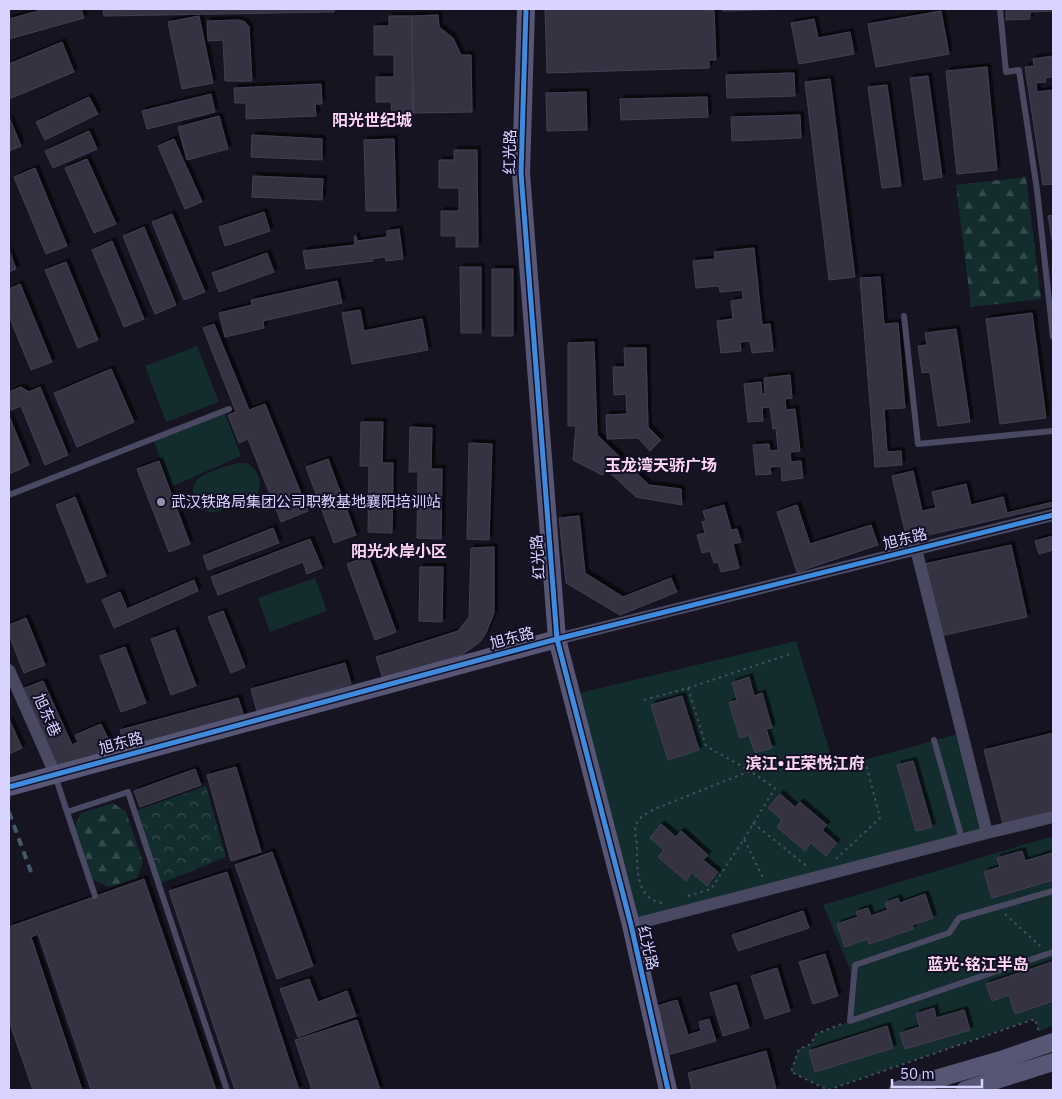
<svg xmlns="http://www.w3.org/2000/svg" width="1062" height="1099" font-family="'IBM Plex Sans','Noto Sans SC',sans-serif">
<style>
.green{fill:#132c2d}
.forest{fill:url(#forest-firs)}
.park{fill:url(#park-crowns)}
.building{fill:#343243;stroke:#433f54;filter:url(#shadow)}
.lines{fill:none;stroke-linecap:round;stroke-linejoin:round}
.path{stroke:#44505f;stroke-width:2;stroke-dasharray:2.5 4;stroke-linecap:butt}
.lane{stroke:#4a4962;stroke-width:6}
.street{stroke:#4a4962;stroke-width:12}
.secondary{stroke:#575674;stroke-width:18}
.rail{stroke:#43596b;stroke-width:4;stroke-dasharray:8 6;stroke-linecap:butt}
.cycleway-casing{stroke:#130f26;stroke-width:8}
.cycleway{stroke:#408adc;stroke-width:5}
.poi-dot{fill:#9591b1;stroke:#130f26;stroke-width:2}
.labels{text-anchor:middle;stroke-width:4;stroke-linejoin:round;paint-order:stroke}
.street-label{font-size:15px;fill:#d9d4ff;stroke:#130f26}
.poi-label{font-size:15px;fill:#d9d4ff;stroke:#130f26;text-anchor:start}
.neighbourhood-label{font-size:16px;font-weight:bold;fill:#ffd6f0;stroke:#130f26}
</style>
<defs>
<pattern id="forest-firs" width="22" height="20" patternUnits="userSpaceOnUse" patternTransform="scale(1.25)"><rect width="22" height="20" fill="#132c2d"/><path d="M5 1l3.5 6h-7zM16 11l3.5 6h-7z" fill="#354a4c"/></pattern>
<pattern id="park-crowns" width="20" height="18" patternUnits="userSpaceOnUse" patternTransform="scale(1.25)"><rect width="20" height="18" fill="#132c2d"/><path d="M2 6a3 3 0 1 1 6 0M12 15a3 3 0 1 1 6 0" fill="none" stroke="#354a4c"/></pattern>
<filter id="shadow"><feDropShadow dx="3.5" dy="-3.5" stdDeviation="0" flood-color="#0009"/></filter>
</defs>
<rect width="100%" height="100%" fill="#161421"/>
<path class="green" d="M197,346L219,402L166,422L145,366Z
M224,411L241,456L171,487L153,439Z
M237,463C242,463 247,462 251,466C261,474 264,491 252,498C244,503 225,509 216,512C199,516 185,492 198,479C207,471 225,467 237,463Z
M315,578L327,611L270,632L258,598Z
M796,641L835,768L961,733L987,833L631,925L571,695Z
M1053,836V1026L1039,1031L1034,1019L828,1090L791,1072L799,1049L811,1044L816,1034L850,1021L854,979L823,905Z"/>
<path class="forest" d="M1026,177L1041,299L971,307L956,185Z
M113,803L126,812L143,862L137,878L109,887L93,880L75,826L81,813Z"/>
<path class="park" d="M206,786L226,857L159,884L135,811Z"/>
<path class="building" d="M45,9H81L84,18L9,39V19Z
M103,9H334V12L104,16Z
M545,9H706L707,11L714,10L716,60H709V68L547,73Z
M723,9H795L723,11Z
M1006,9H1053V11L1030,12V19L1006,20Z
M941,11L949,54L876,67L868,24Z
M438,15L439,27L453,38L461,55H471L472,112L413,113L412,16Z
M199,16L213,83L182,89L168,22Z
M389,16H412L413,113H392L391,102H376V77H394V55H374V26H389Z
M814,19L818,38L850,32L854,54L799,64L791,23Z
M239,20L245,22L249,27L252,81H225L223,40L208,41L207,21Z
M62,42L74,72L9,99V64Z
M1053,56V77L1045,78L1046,82L1036,83L1037,92L1053,90V184L1043,185L1025,67L1034,66L1033,59Z
M987,67L997,170L957,174L946,71Z
M794,73L795,96L727,98L726,75Z
M928,76L942,177L924,180L910,78Z
M830,79L855,277L829,280L805,82Z
M321,84L322,104H315L316,116L246,119V103H235L234,88Z
M887,85L901,186L882,188L868,87Z
M586,92L587,130L547,131L546,93Z
M211,94L215,112L147,129L142,111Z
M89,97L98,114L45,140L36,122Z
M707,97L708,117L621,120L620,99Z
M800,115L801,138L732,141L731,117Z
M219,116L228,149L187,160L178,127Z
M9,117L21,146L9,151Z
M89,131L97,149L53,168L45,151Z
M252,135L322,139V160L251,157Z
M174,139L202,202L185,209L158,146Z
M394,139L396,211H366L364,140Z
M454,150H477L478,247H456V236H441V211H459V188H439V160H454Z
M87,159L116,224L94,233L65,168Z
M35,168L67,246L46,254L14,177Z
M253,176L323,179L322,200L252,197Z
M264,212L270,231L225,246L219,227Z
M172,214L205,292L184,300L152,222Z
M1053,215V245L1048,216Z
M144,227L176,305L155,314L123,236Z
M399,229L403,259L386,261L385,257L372,259L373,261L306,269L303,251L355,245L354,236H356L357,241L387,237V231Z
M112,241L144,319L124,327L92,250Z
M754,248L762,325L770,324L773,351L752,353L750,341L740,342L741,351L721,353L717,321L733,319L731,301L743,299L742,290L720,292L719,286L696,288L693,261L715,259L714,252Z
M9,250L16,269L9,272Z
M267,253L274,272L219,292L212,273Z
M66,262L98,340L78,348L45,270Z
M460,267H481V333H461Z
M492,269H513V336H492Z
M880,277L884,324L898,323L905,408L884,409L887,452L901,451L902,465L875,467L860,278Z
M337,281L342,303L263,321L264,328L225,337L219,313L252,305L251,300Z
M20,284L52,362L31,370L9,316V289Z
M360,310L364,331L422,319L428,350L352,364L342,313Z
M1032,313L1046,418L1000,424L986,319Z
M214,324L249,410L265,404L308,511L281,522L248,439L239,443L228,415L236,412L203,328Z
M956,329L970,422L938,426L930,372L922,373L918,346L927,345L925,333Z
M594,342L597,435L649,485L681,489L682,505L636,497L607,470L602,475L573,460L576,426H568V343Z
M624,348H646L648,427L661,440L650,451L638,438L607,439L606,415L627,414L626,394L614,395L613,367H625Z
M111,369L134,422L77,447L54,393Z
M790,375L792,398L785,399L786,410L795,409L800,451L790,452L791,462L801,461L803,478L782,481L781,466L770,467L771,474L756,475L753,445L769,444L770,451L778,450L776,428L773,429L770,407L762,408L763,421L748,422L744,384L761,382L762,394H765L764,378Z
M21,387L29,392L40,387L68,455L45,465L21,406L9,411V392Z
M9,416L29,465L9,474Z
M361,422H383L382,463H393L392,533L368,532L369,466H360Z
M410,427L432,428L431,469H442L441,539L417,538L418,472H409Z
M469,443L492,444L489,540L467,539Z
M328,459L356,535L334,543L306,467Z
M159,461L190,544L169,552L137,469Z
M913,471L922,511L936,508L932,492L966,484L971,505L1003,497L1007,513L1053,502V506L907,540L892,476Z
M75,497L106,576L87,583L56,505Z
M724,505L731,530L737,529L741,542L733,544L739,568L721,572L718,562L714,563L710,551L702,553L697,535L705,533L702,522L706,521L703,511Z
M797,505L810,544L871,525L878,545L797,572L777,512Z
M579,516L585,573L623,597L671,578L677,592L620,615L566,583L559,518Z
M273,528L279,543L208,570L203,556Z
M1053,536V550L1039,554L1035,541Z
M310,539L322,568L307,574L303,562L218,595L211,577Z
M1011,545L1027,617L940,636L924,564Z
M494,547V613L486,633L480,642L463,654L383,679L376,657L458,631L469,617L471,548Z
M368,556L396,632L375,640L347,564Z
M420,567H443L442,622L419,621Z
M194,580L198,591L114,628L102,600L120,592L127,609Z
M223,611L245,667L231,673L208,617Z
M26,618L45,665L24,673L9,635V625Z
M175,630L196,686L171,695L151,639Z
M125,647L146,703L121,712L100,656Z
M345,663L351,684L257,711L251,689Z
M749,677L754,696L762,693L772,728L766,729L772,748L755,753L749,735L740,738L729,703L737,700L732,683Z
M43,681L72,745L78,742L75,735L101,724L112,747L76,762L66,764L57,763L51,756L22,689Z
M682,696L699,750L668,760L651,705Z
M238,698L244,717L126,750L120,730Z
M9,719L22,748L9,754Z
M1053,733V815L1004,828L984,750Z
M913,761L932,827L916,831L897,765Z
M236,767L261,852L231,861L207,775Z
M195,769L201,785L140,807L134,791Z
M780,794L795,807L800,802L827,825L822,830L837,843L826,856L811,843L805,851L777,827L782,820L768,808Z
M661,824L676,837L681,831L708,855L703,860L718,872L707,886L692,873L686,881L658,857L664,850L650,838Z
M1022,851L1025,861L1052,853L1053,880L992,898L984,872L1000,867L997,858Z
M272,852L313,966L277,979L235,865Z
M227,872L299,1090H235L169,891Z
M144,879L216,1090H91L38,934L31,937L82,1090H33L9,1021V927Z
M925,894L933,918L912,925L913,929L869,944L867,939L845,947L837,924L858,917L856,912L868,908L871,916L888,910L885,903L898,898L900,903Z
M803,911L809,928L738,951L732,935Z
M825,954L838,996L813,1004L799,962Z
M1052,962L1053,966V1001L1015,1014L1009,995L992,1001L986,984Z
M777,968L790,1011L765,1019L751,976Z
M309,979L318,1002L347,991L356,1016L298,1037L280,989Z
M736,985L749,1028L723,1036L710,993Z
M677,1000L688,1035L701,1031L699,1022L709,1019L716,1041L668,1055L654,1007Z
M934,1008L936,1018L964,1010L970,1030L905,1049L900,1033L920,1027L916,1014Z
M357,1020L380,1090H312L295,1040Z
M887,1026L893,1048L815,1072L809,1051Z
M766,1051L776,1089L771,1090H692L688,1073Z"/>
<g class="lines">
<path class="path" d="M688,688L790,654
M644,700L688,688L706,746L750,771
M753,823L808,867
M836,859L880,818L865,760
M688,896L711,889L744,839L763,878
M662,903C635,899 637,866 637,845C636,839 634,830 636,825C639,816 649,812 657,808L750,771L775,788L744,839
M1005,914L1040,946
M841,1024L816,1034L811,1044L799,1049L791,1072L828,1090L1035,1019L1039,1032"/>
<path class="lane" d="M1000,9L1006,72L1019,70L1037,190L1053,337
M904,316L918,444L1053,431
M9,495L229,409
M934,740L962,839
M55,775L67,812L128,792L227,1090
M67,812L95,896
M1053,891L959,918L949,933L855,965L850,1021L1053,952"/>
<path class="street" d="M557,639L1053,515
M9,670L55,774
M987,833L1053,817
M631,925L987,833L916,549"/>
<path class="secondary" d="M526,9L521,173L557,639L631,925L668,1090
M9,787L557,639
M898,1090L1001,1060L1053,1042
M965,1090L1053,1062"/>
<path class="rail" d="M9,812L31,872"/>
<g class="cycleway-casing">
<path id="cycleway" d="M526,9L521,173L557,639L631,925L668,1090
M9,787L557,639L1053,515"/>
</g>
<use href="#cycleway" class="cycleway"/>
</g>
<circle class="poi-dot" cx="161" cy="502" r="5"/>
<g class="labels">
<g class="street-label">
<text transform="translate(510 152) rotate(-89)" y="5">红光路</text>
<text transform="translate(905 539) rotate(-14)" y="5">旭东路</text>
<text transform="translate(538 557) rotate(-94)" y="5">红光路</text>
<text transform="translate(512 638) rotate(-15)" y="5">旭东路</text>
<text transform="translate(47 715) rotate(66)" y="5">旭东巷</text>
<text transform="translate(121 743) rotate(-15)" y="5">旭东路</text>
<text transform="translate(648 948) rotate(77)" y="5">红光路</text>
</g>
<g class="poi-label">
<text x="171" y="507">武汉铁路局集团公司职教基地襄阳培训站</text>
</g>
<g class="neighbourhood-label">
<text x="372" y="126">阳光世纪城</text>
<text x="661" y="471">玉龙湾天骄广场</text>
<text x="399" y="557">阳光水岸小区</text>
<text x="805" y="769">滨江•正荣悦江府</text>
<text x="978" y="970">蓝光·铭江半岛</text>
</g>
</g>
<rect width="1062" height="1099" fill="none" stroke="#d9d4ff" stroke-width="20"/>
<path d="M892 1079v8h90v-8" fill="none" stroke="#d9d4ff" stroke-width="2.5"/>
<text x="900" y="1079" font-size="15" fill="#d9d4ff" stroke="#130f26" stroke-width="4" paint-order="stroke">50 m</text>
</svg>
